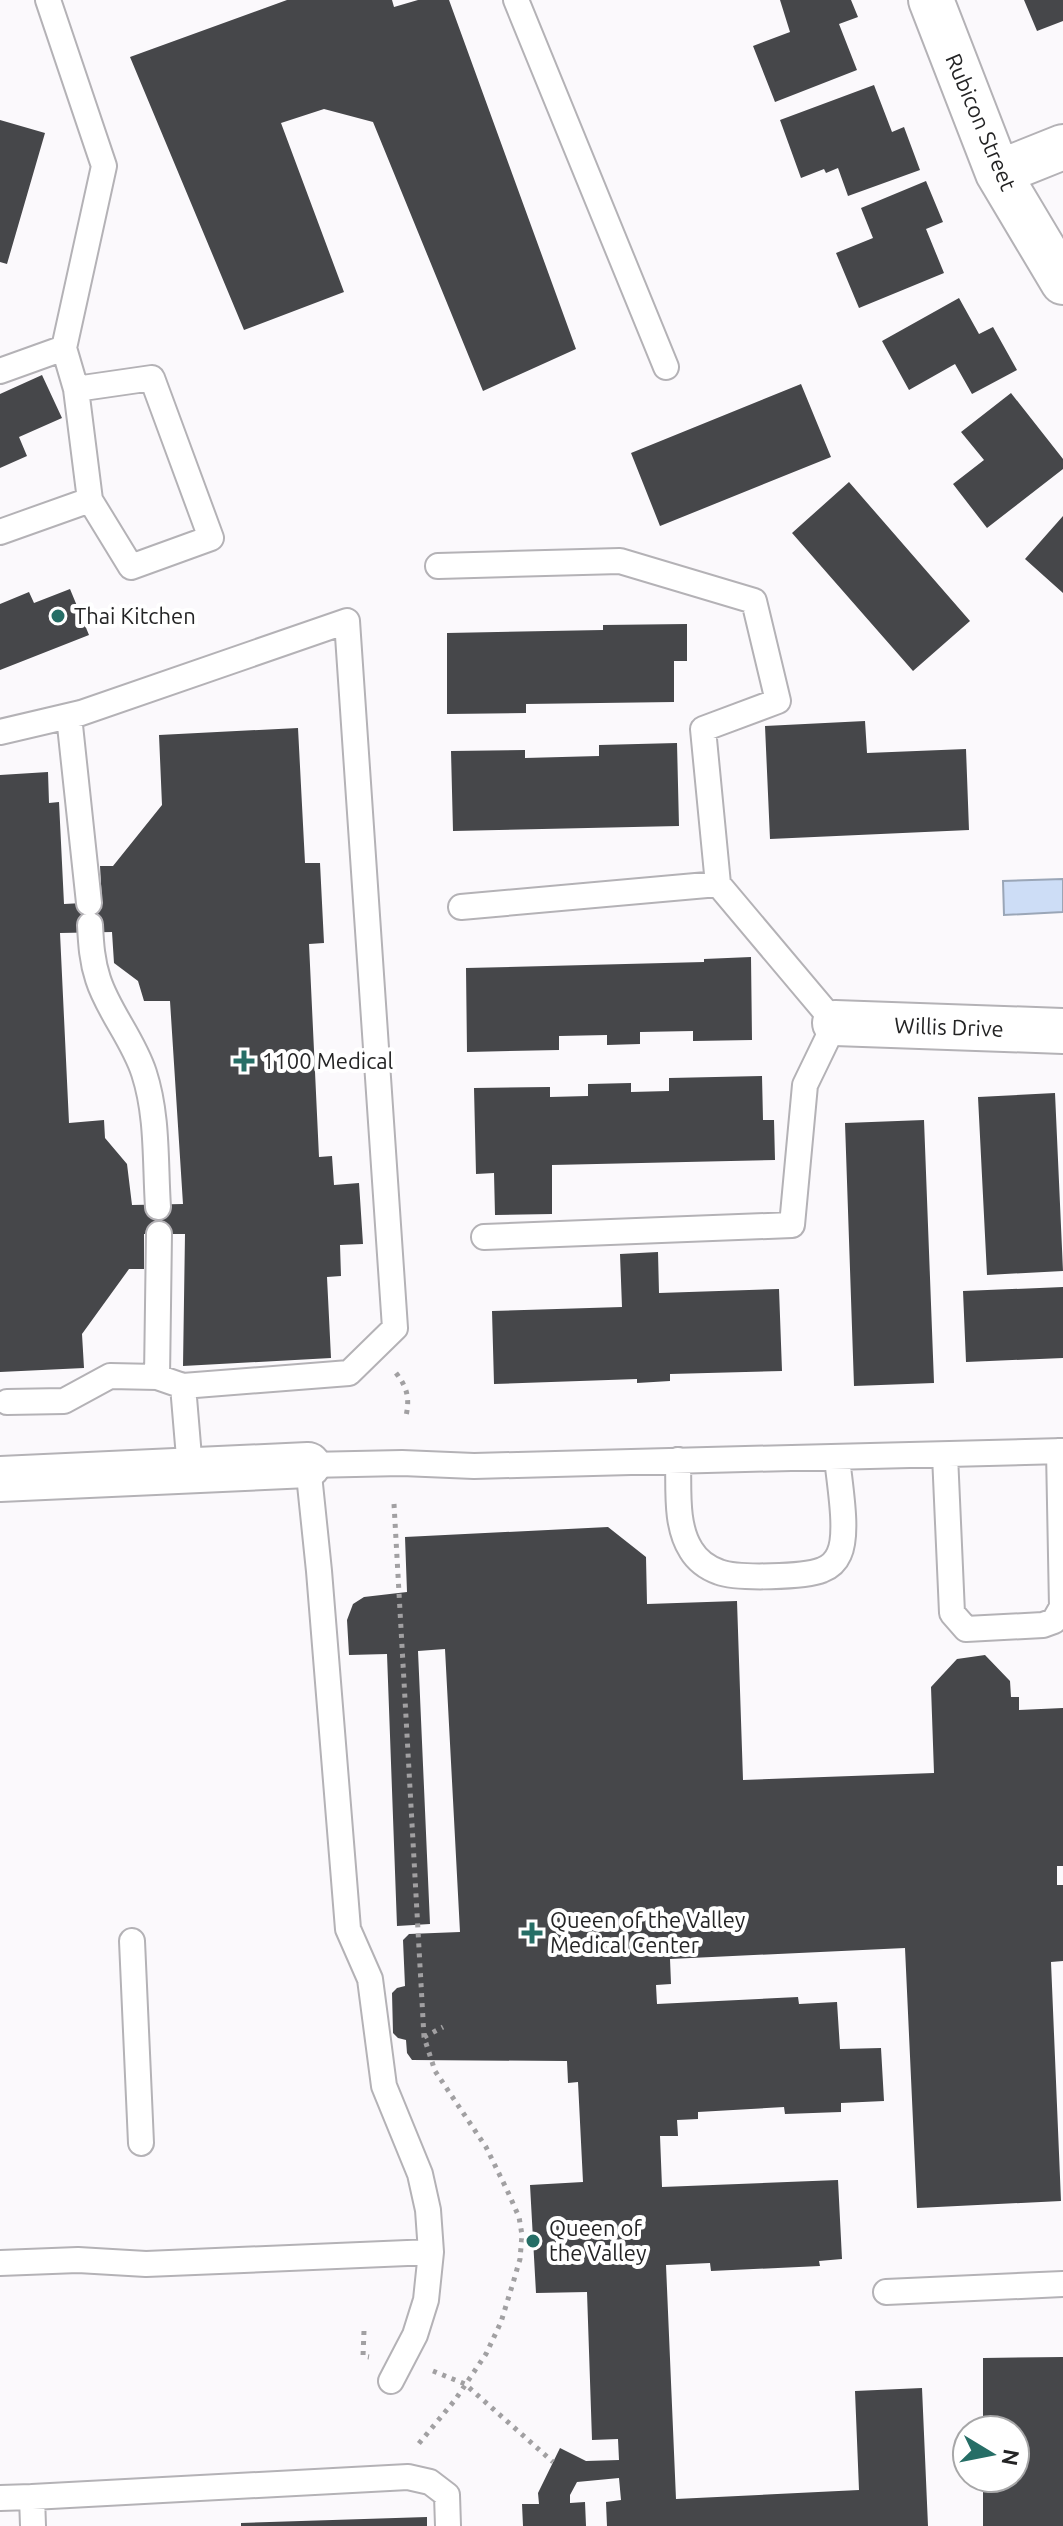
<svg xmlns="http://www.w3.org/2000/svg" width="1063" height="2526" font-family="Ubuntu,sans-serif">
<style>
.water{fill:#cdddf6;stroke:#9aa6b7;stroke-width:2}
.building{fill:#46474a;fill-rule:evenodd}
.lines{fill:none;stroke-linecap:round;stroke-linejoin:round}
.service-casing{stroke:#b4b2b6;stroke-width:28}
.minor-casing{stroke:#b4b2b6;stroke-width:48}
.path{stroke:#a1a0a2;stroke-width:5;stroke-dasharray:4 6;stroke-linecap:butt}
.service{stroke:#fff;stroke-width:24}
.minor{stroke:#fff;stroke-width:44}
.poi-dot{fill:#266e66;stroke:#fff;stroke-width:3}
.labels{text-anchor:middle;stroke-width:8;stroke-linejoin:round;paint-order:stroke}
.street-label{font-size:22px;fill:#242425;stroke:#fff}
.poi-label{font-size:22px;fill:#242425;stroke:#fff;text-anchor:start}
</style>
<rect width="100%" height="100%" fill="#fbf9fc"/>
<path class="water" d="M1063,879V912L1004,915L1003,881Z"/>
<path class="building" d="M287,0H392L394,7L418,0H449L576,349L483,391L373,122L324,109L281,123L344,292L244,330L130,57Z
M780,0H851L858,17L839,24L857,70L775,102L753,46L790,32Z
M1024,0H1063V21L1037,31Z
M874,85L892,132L904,127L920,170L848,196L838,168L826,173L824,169L801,178L780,120Z
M0,120L45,133L7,264L0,262Z
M926,181L943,222L926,229L944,273L859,308L836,253L873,238L861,208Z
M959,298L979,334L993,327L1017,370L972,394L955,364L909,390L882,341Z
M42,375L62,418L19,437L27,456L0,468V394Z
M801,384L831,457L660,526L631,453Z
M1011,393L1063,459V469L987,528L953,484L984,460L961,432Z
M849,482L970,621L913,671L792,533Z
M1063,516V593L1025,559Z
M70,589L89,635L0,670V604L29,592L34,603Z
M687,624V661H674V702L526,704V713L447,714V633L603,630V625Z
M865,721L867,753L966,749L969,830L770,839L765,726Z
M298,728L305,863H320L324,943L309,944L319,1157L332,1156L334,1185L359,1183L363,1244L340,1245L341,1276L327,1277L331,1358L183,1366L185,1234H144V1269H129L82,1334L84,1368L0,1372V775L48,772L49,803L59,802L64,904L102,902L100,866H113L162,805L159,735ZM112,932L114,963L138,981L144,1001H170L183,1204L132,1205L127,1164L105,1138L104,1120L69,1123L60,933Z
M677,743L679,826L453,831L451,751L525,750V758L599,756V745Z
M751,957L752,1040L693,1041V1031L640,1032V1044L607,1045V1035L559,1036V1050L467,1052L466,968L704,962V959Z
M762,1076L763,1120H774L775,1160L552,1165V1214L495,1215L494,1173L476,1174L474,1088L550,1087V1097L588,1096V1084L631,1083V1092L669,1091V1078Z
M1055,1093L1063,1271L987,1275L978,1097Z
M924,1120L934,1383L854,1386L845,1123Z
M658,1252L659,1293L779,1289L782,1371L670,1374V1381L637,1383V1379L494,1384L492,1311L622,1307L620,1254Z
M1063,1287V1358L966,1362L963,1291Z
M608,1527L646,1557L647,1604L737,1601L743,1780L934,1773L931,1687L957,1659L985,1655L1010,1681L1011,1697H1019V1710L1063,1708V1866H1057V1885H1063V1961L1051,1962L1061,2201L917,2208L905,1948L670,1959L671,1984L656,1985L657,2004L798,1997L799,2004L837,2002L840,2049L881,2048L884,2101L841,2103V2112L785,2114L784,2107L698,2112V2119L677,2120L678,2136H660L662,2187L838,2180L842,2259L819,2261L820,2266L711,2271L710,2263L666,2265L676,2499L859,2490L855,2391L922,2388L928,2526H607L606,2502L621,2500L619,2478L577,2482L570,2495V2503L585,2502L586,2526H523L522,2504H539L538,2493L560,2448L586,2461L619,2460L618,2439L592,2440L587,2292L536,2293L530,2185L583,2182L578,2082L568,2083L567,2061L412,2060L407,2053L406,2040L398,2038L393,2033L392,1993L397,1988L405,1986L403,1940L409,1934L460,1932L445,1649L418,1651L430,1924L397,1926L387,1654L349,1655L347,1620L353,1604L364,1597L407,1592L405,1537Z
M1063,2357V2526H983V2478H1015V2430H983V2358Z
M427,2517V2526H241V2523Z"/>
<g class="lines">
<g class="service-casing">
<path id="service" d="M48,0L104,166L64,348L76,389
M516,0L666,367
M0,371L64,348
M152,378L211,538L131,567L90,500L76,389Z
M0,532L90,500
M438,566L620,561L754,601L778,701L703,729L718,884
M69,716L89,903
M0,732L81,713L347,621L395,1328L349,1373L183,1386L157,1377L110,1376L64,1401L7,1402
M461,907L718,884L835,1023L805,1085L792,1225L484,1237
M90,925C91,944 92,961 98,979C108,1011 133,1039 144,1073C158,1116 155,1162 158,1207
M157,1377L159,1234
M183,1386L190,1469
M945,1455L952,1613L966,1629L1043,1625L1054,1621L1062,1607L1059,1451
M678,1460C679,1489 675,1525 691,1550C697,1560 708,1568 719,1572C737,1579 805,1577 822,1570C830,1567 836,1561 839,1554C849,1533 839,1482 837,1457
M132,1941L141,2143
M0,2263L78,2260L146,2264L431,2252
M886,2292L1063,2284
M391,2381L415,2335L426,2300L431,2252L428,2210L420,2174L384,2086L370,1979L348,1929L319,1571L308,1465L402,1463L474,1466L1063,1451
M32,2497L408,2477L430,2482L447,2495L448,2526
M0,2498L32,2497L33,2526"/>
</g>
<g class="minor-casing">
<path id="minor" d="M931,0L998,173L1063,282
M998,173L1063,147
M835,1023L1063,1031
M0,1479L308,1465"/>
</g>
<path class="path" d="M396,1373C407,1387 410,1398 406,1416
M394,1504L424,2037L435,2071L486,2147L507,2190L519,2217L522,2235L520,2259L513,2283L501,2322L486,2354L455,2400L416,2447
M424,2037L443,2027
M364,2331L363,2356L369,2357
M433,2371L465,2384L553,2462"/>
<use href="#service" class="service"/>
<use href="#minor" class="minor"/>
</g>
<g class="poi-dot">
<circle cx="58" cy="616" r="8"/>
<path d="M240 1049h8v8h8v8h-8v8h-8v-8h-8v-8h8z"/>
<path d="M528 1921h8v8h8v8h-8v8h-8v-8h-8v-8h8z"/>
<circle cx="533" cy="2241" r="8"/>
</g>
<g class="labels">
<g class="street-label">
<text transform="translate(981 122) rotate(67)" y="8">Rubicon Street</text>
<text transform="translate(949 1027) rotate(2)" y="8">Willis Drive</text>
</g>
<g class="poi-label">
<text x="74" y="624">Thai Kitchen</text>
<text x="262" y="1069">1100 Medical</text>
<text x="550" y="1928">Queen of the Valley<tspan x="550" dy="25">Medical Center</tspan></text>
<text x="549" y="2236">Queen of<tspan x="549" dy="25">the Valley</tspan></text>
</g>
</g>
<g transform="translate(991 2454) rotate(100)"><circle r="38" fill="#ffffff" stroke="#a7a7a8" stroke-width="2"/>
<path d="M0-6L14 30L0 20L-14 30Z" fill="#266e66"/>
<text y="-12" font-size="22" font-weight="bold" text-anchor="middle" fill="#242425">N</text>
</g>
</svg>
